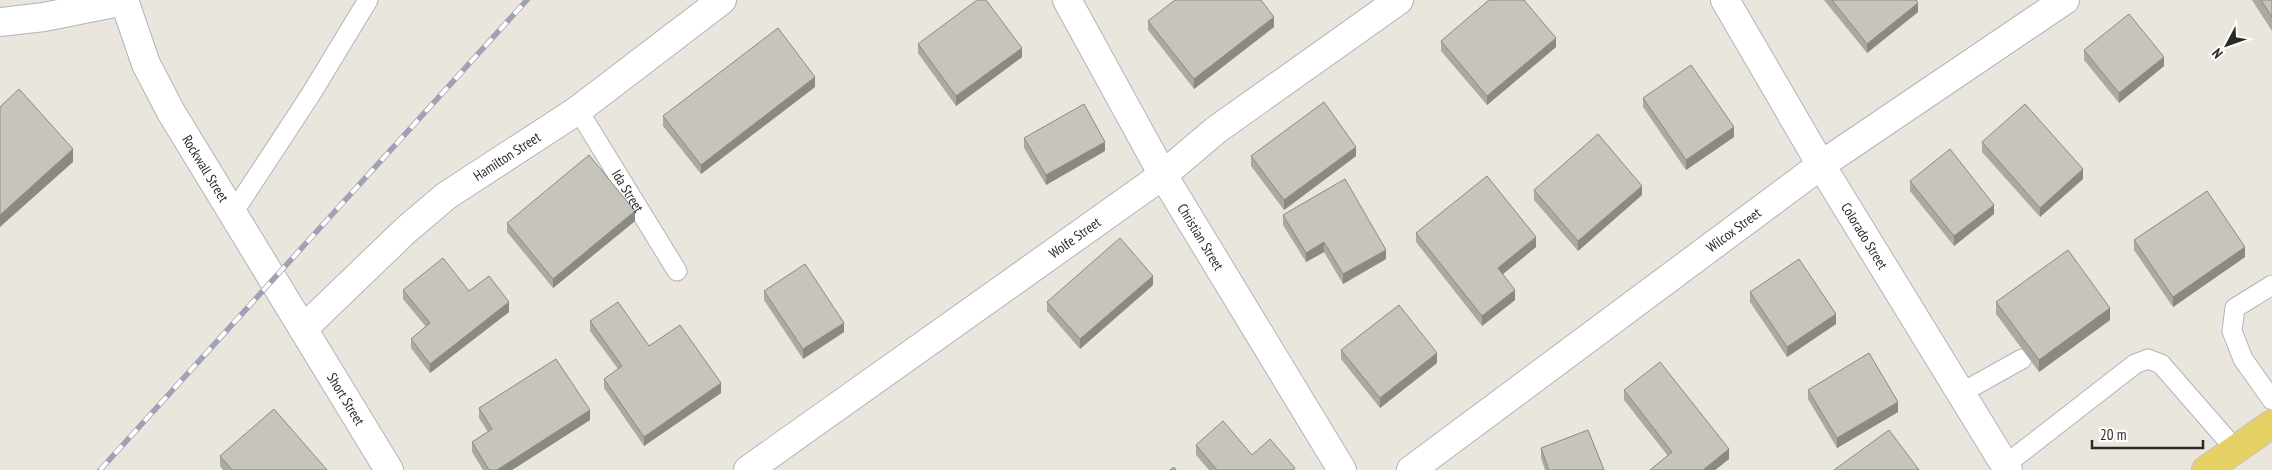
<svg xmlns="http://www.w3.org/2000/svg" width="2272" height="470" font-family="'PT Sans Narrow',sans-serif">
<style>
.lines{fill:none;stroke-linecap:round;stroke-linejoin:round}
.service-casing{stroke:#b1b3bd;stroke-width:21}
.minor-casing{stroke:#b1b3bd;stroke-width:30}
.primary-casing{stroke:#c3c3c3;stroke-width:30}
.service{stroke:#fff;stroke-width:19}
.minor{stroke:#fff;stroke-width:28}
.primary{stroke:#e6d167;stroke-width:28}
.rail-casing{stroke:#a0a2b3;stroke-width:5.5}
.rail{stroke:#fff;stroke-width:4;stroke-dasharray:11;stroke-linecap:butt}
.wall{fill:#aba9a2}
.shaded-wall{fill:#8b8984}
.building{fill:#c7c4bc;stroke:#8b8984}
.labels{text-anchor:middle;stroke-width:4;stroke-linejoin:round;paint-order:stroke}
.street-label{font-size:14px;fill:#2a2a2a;stroke:#fff}
</style>
<rect width="100%" height="100%" fill="#ebe6dd"/>
<g class="lines">
<g class="service-casing">
<g id="service">
<path id="s1" d="M578,110L677,271"/>
<path d="M233,213L311,94L368,0"/>
<path d="M2272,285L2235,308L2232,331L2243,359L2272,400"/>
<path d="M1961,393L2022,359"/>
<path d="M2005,465L2135,364L2148,359L2161,364L2235,449"/>
</g>
</g>
<g class="minor-casing">
<g id="minor">
<path id="s2" d="M124,0L146,64L171,112L389,470"/>
<path id="s3" d="M1067,0L1163,175L1342,470"/>
<path id="s4" d="M1725,0L1821,165L2008,470"/>
<path d="M0,22L44,17L124,1"/>
<path id="s5" d="M303,329L406,230L446,196L578,110L722,0"/>
<path id="s6" d="M748,470L1163,175L1216,130L1399,0"/>
<path id="s7" d="M1411,470L1821,165L2065,0"/>
</g>
</g>
<g class="primary-casing">
<path id="primary" d="M2206,470L2272,424"/>
</g>
<use href="#service" class="service"/>
<use href="#minor" class="minor"/>
<use href="#primary" class="primary"/>
<g class="rail-casing">
<path id="rail" d="M100,470L527,0"/>
</g>
<use href="#rail" class="rail"/>
</g>
<path class="wall" d="M1824,0H1916L1918,12L1867,53Z
M2252,0H2272V31Z
M1148,21L1274,27L1194,89L1148,30Z
M1441,41L1556,47L1487,105L1441,51Z
M918,44L1022,57L956,106L918,53Z
M2084,50L2164,66L2119,103L2084,60Z
M815,87L701,174L663,126V116Z
M1643,98L1734,137L1686,170L1643,107Z
M1024,138L1105,151L1046,185L1024,148Z
M1982,142L2083,179L2040,217L1982,152Z
M1251,156H1356L1284,210L1251,166Z
M1910,181L1994,214L1954,246L1910,191Z
M1534,190L1642,195L1578,251L1534,200Z
M1283,215L1386,259L1343,284L1324,252L1306,262L1283,225Z
M635,221L553,288L507,232V223Z
M1416,233L1536,247L1503,274L1515,300L1482,326L1416,242Z
M2134,240L2245,257L2173,307L2134,250Z
M1153,285L1080,349L1047,311V302Z
M403,290L469,291L509,312L430,373L411,348V339L426,327L403,299Z
M764,291L844,332L803,359L764,300Z
M1750,292L1836,324L1787,357L1750,302Z
M1996,302L2110,320L2039,372L1996,314Z
M590,321L721,393L644,446L604,388V379L618,369L590,331Z
M1341,350L1437,363L1380,408L1341,359Z
M1624,390L1729,459L1715,470H1650L1668,456L1624,400Z
M1808,390L1898,412L1837,448L1808,399Z
M479,408L590,420L512,470H483L472,452V442L488,432L479,418Z
M1196,445L1252,455L1295,470H1209L1196,455Z
M1541,448L1604,470H1545L1541,458Z
M220,456L327,470H223L220,466Z"/>
<path class="shaded-wall" d="M1918,3V12L1867,53V44Z
M1274,17V27L1194,89V79Z
M1556,38V47L1487,105V96Z
M1022,48V57L956,106V96Z
M2164,57V66L2119,103V93Z
M815,77V87L701,174V165Z
M1734,127V137L1686,170V160Z
M1105,142V151L1046,185V175Z
M1356,147V156L1284,210V200Z
M73,149V162L0,227V215Z
M2083,169V179L2040,217V208Z
M1642,186V195L1578,251V241Z
M1994,205V214L1954,246V236Z
M635,211V221L553,288V279Z
M1536,237V247L1498,278V268Z
M1324,242V252L1306,262V253Z
M2245,247V257L2173,307V297Z
M1386,250V259L1343,284V274Z
M1153,276V285L1080,349V339Z
M1515,290V300L1482,326V316Z
M509,302V312L430,373V364Z
M2110,308V320L2039,372V360Z
M1836,314V324L1787,357V347Z
M844,323V332L803,359V349Z
M1437,353V363L1380,408V398Z
M721,383V393L644,446V437Z
M1898,402V412L1837,448V438Z
M590,410V420L512,470H497Z
M1729,449V459L1715,470H1703Z"/>
<path class="building" d="M977,0H986L1022,48L956,96L918,44Z
M1175,0H1261L1274,17L1194,79L1148,21Z
M1489,0H1524L1556,38L1487,96L1441,41Z
M1832,0H1916L1918,3L1867,44Z
M2261,0H2272V17Z
M2129,14L2164,57L2119,93L2084,50Z
M778,28L815,77L701,165L663,116Z
M1691,65L1734,127L1686,160L1643,98Z
M19,89L73,149L0,215V107Z
M1324,102L1356,147L1284,200L1251,156Z
M1084,104L1105,142L1046,175L1024,138Z
M2025,104L2083,169L2040,208L1982,142Z
M1598,134L1642,186L1578,241L1534,190Z
M1950,149L1994,205L1954,236L1910,181Z
M589,155L635,211L553,279L507,223Z
M1487,176L1536,237L1498,268L1515,290L1482,316L1416,233Z
M1345,179L1386,250L1343,274L1324,242L1306,253L1283,215Z
M2207,191L2245,247L2173,297L2134,240Z
M1120,238L1153,276L1080,339L1047,302Z
M2068,250L2110,308L2039,360L1996,302Z
M443,258L469,291L489,276L509,302L430,364L411,339L430,323L403,290Z
M1799,259L1836,314L1787,347L1750,292Z
M805,264L844,323L803,349L764,291Z
M618,302L649,346L680,325L721,383L644,437L604,379L622,366L590,321Z
M1399,305L1437,353L1380,398L1341,350Z
M1869,353L1898,402L1837,438L1808,390Z
M556,359L590,410L497,470H489L472,442L492,429L479,408Z
M1660,362L1729,449L1703,470H1650L1672,452L1624,390Z
M274,409L327,470H232L220,456Z
M1223,421L1252,455L1270,439L1295,468L1292,470H1217L1196,445Z
M1588,430L1604,470H1549L1541,448Z
M1889,430L1919,470H1834Z
M1174,467L1176,470H1170Z"/>
<g class="labels">
<g class="street-label">
<text dy="5" stroke="none"><textPath href="#s5" startOffset="268">Hamilton Street</textPath></text>
<text dy="5" stroke="none"><textPath href="#s2" startOffset="188">Rockwall Street</textPath></text>
<text dy="5" stroke="none"><textPath href="#s1" startOffset="95">Ida Street</textPath></text>
<text dy="5" stroke="none"><textPath href="#s7" startOffset="402">Wilcox Street</textPath></text>
<text dy="5" stroke="none"><textPath href="#s4" startOffset="274">Colorado Street</textPath></text>
<text dy="5" stroke="none"><textPath href="#s6" startOffset="401">Wolfe Street</textPath></text>
<text dy="5" stroke="none"><textPath href="#s3" startOffset="272">Christian Street</textPath></text>
<text dy="5" stroke="none"><textPath href="#s2" startOffset="458">Short Street</textPath></text>
</g>
</g>
<g transform="translate(2227 45) rotate(229)" stroke="#ffffff" stroke-width="4" paint-order="stroke">
<path d="M0-4L9 19L0 12L-9 19Z" fill="#2a2a2a"/>
<text y="-8" font-size="14" font-weight="bold" text-anchor="middle" fill="#2a2a2a">N</text>
</g>
<path d="M2092 440v8h111v-8" fill="none" stroke="#2a2a2a" stroke-width="2.5"/>
<text x="2100" y="440" font-size="15" fill="#2a2a2a" stroke="#ffffff" stroke-width="4" paint-order="stroke">20 m</text>
</svg>
